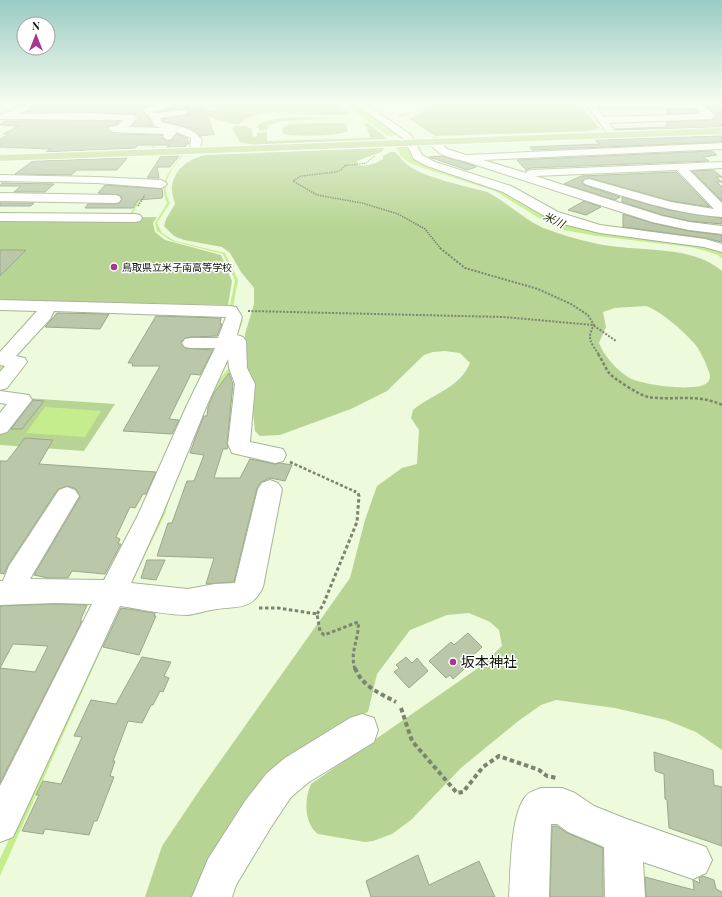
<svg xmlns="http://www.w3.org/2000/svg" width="722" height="897" font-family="'Playfair Display','Noto Sans JP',serif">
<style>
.green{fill:#b8d494;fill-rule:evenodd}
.water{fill:#c5ed8d}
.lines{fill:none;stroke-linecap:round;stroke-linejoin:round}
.stream{fill:#c5ed8d;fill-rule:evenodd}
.building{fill:#bac7a9;stroke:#9ba88b}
.minor-casing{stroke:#a7b496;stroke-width:2}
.major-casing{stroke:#fff;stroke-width:2}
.path-far5{stroke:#7b8470;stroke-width:1;stroke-dasharray:1.5 1;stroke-linecap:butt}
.path-far4{stroke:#7b8470;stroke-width:1.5;stroke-dasharray:1.5 1;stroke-linecap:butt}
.path-far3{stroke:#7b8470;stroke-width:2;stroke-dasharray:2 1.5;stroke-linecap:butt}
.path-far2{stroke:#7b8470;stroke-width:2.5;stroke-dasharray:3 2;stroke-linecap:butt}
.path-far1{stroke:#7b8470;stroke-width:3;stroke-dasharray:3.5 2.5;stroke-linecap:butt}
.path{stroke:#7b8470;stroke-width:4;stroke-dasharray:4.5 3;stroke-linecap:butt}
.minor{fill:#fff;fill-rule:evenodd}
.major{fill:#c1dc97;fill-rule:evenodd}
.poi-dot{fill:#a83590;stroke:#fff;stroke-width:1.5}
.labels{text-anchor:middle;stroke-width:3;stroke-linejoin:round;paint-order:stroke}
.far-poi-label{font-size:10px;fill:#0c1006;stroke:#fff;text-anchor:start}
.far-water-label{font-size:11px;font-style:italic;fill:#223008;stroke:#fff}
.near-poi-label{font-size:14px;fill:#0c1006;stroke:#fff;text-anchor:start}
</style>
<rect width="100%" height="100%" fill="#edfbdc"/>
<path class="green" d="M202,102H334L352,114L345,115H310L273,112L250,117L239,124H234L197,114L193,108L205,106L210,111L218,110Z
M439,102H518L573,105L583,108L599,128L589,131L435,136L409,119Z
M341,118L283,121L268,126L267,130L259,131V128H256C265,113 324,118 341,118Z
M335,123L346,124L348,131C341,136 294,137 284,134L282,132L283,127L289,124Z
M367,123L383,135L386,139L254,145L240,142L232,128L234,126H245L252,129L253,137L257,136V133L267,132V141L371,138L365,124Z
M384,148L381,152L357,161L358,165C367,167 375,164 383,159V156L390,152H395C400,157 405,164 412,168C431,179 465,186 487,192C509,203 526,222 549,230C571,238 596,245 620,247C654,251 695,248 722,271V750L696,732L666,720L615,708L556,700L541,705L517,722L461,768L411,820L392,834L373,841L365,842L318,834C304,824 304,799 311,784L481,666L502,646L499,630L490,622L469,613L447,615L410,630L377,674L368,712L343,723L197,897H145L162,846L201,788L350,578L365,520L377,486L402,468L417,464L419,430L411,418L413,410C432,394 460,388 470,363L460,353L445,351L433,352L424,355L387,391L351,409L280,435L260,436L255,431L250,383L245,359V334L254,304V288L241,272L230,253L222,247L184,240L174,236L164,226L166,219L175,204C174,199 171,192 172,186C175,168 190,158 206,155ZM646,306C661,311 683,331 694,343C700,350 704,359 707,367C709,372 712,377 708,382C699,393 640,385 628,377C616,369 604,356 599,343L606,327L603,312L615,308Z
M157,217L153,223L155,232L165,240L221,255L232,281L228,305L0,300V219Z
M26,398L115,404L84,451L0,445V430Z"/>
<path class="water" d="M342,102H353L398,135L388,136Z
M396,147H406L411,155L483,181L558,220L687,241L722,250V259L718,255L706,251L690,247L596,236L564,230L539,218L495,191L423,168L408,162L401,156Z
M182,154H184C171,169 160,183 170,203L157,223L162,233L175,241L225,253L238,280L233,307L230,305L235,280L223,254L172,241L157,231L155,223L167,203C157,180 171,172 182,154Z
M240,320H243L237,336L235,365L209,399L173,487L165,514L122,603L0,876V859L209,393L231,365Z
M45,407L101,411L85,437L26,433Z"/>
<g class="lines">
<path class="stream" d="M187,136L188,137L156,139L155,138Z
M158,140H160L153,148H151Z
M148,183H153L154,184L150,185L131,216L129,217V216Z
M5,361H6L8,362L2,370H0V366Z"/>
</g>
<path class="building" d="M139,102H157L144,108L142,111L149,118L153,126H132L139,118L133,114L76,112H26L29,111L34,103Z
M172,102L205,110L214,134L201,136L190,128L163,121L162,119L186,115L188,113L186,109L161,111L171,107Z
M702,103H722V127L616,130L615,129L667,127V122L711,120L717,117V115Z
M667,109H694L698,113L667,114Z
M5,121H120L116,125L109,126L107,129L113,134L162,135V138L168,141L172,140L177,134L187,138L189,144H186L185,147H167L169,145H138L135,148L46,152L51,149L0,147V139L9,134H3L19,126L0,125Z
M722,136V142L532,150L530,147L600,144L595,140Z
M711,151L717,155L703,157L709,161L531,168L526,170L517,160Z
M161,156H179L170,167H157L159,178H147Z
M443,156L475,166L476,167L467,170L429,157Z
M127,158L117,170H77L71,175L15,174L33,161Z
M713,170L722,177H716L722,182H717L722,187V201L692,171Z
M676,172L710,207L671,201L589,178L582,181L584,185L620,197L615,200L564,184L581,176Z
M2,183L54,184L45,192H14L21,186H0Z
M105,185L162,189L163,195L162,198L138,200L133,208H85L88,204H115L120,203L122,198L119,195L98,193Z
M622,197L669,210L722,218V224L689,221L662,215L622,202Z
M584,201L601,207L586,215L568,210Z
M0,203H34L31,206H0Z
M623,214L652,223L689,231L722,235V242L705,238L623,227Z
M0,250H26L0,276Z
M57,313L109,314L100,329L45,327Z
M156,316L221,318L220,324H222L217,336L191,337L185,338L181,342L185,348L213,350L200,375L191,374L169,419L179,420L172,434L123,431L160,366H132L133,363H128Z
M229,373L233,384L227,444L228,447L227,449H223L214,478H240L250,459L275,464L280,463L292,465L285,481L270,478L261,482L257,488L234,582L206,584L214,558L157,556L168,523H172L187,481H194L204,455L190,453L196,436L204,416H207L208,407L214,393Z
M33,400L44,401L22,429H11Z
M25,438L53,440L39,464L156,472L146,494H143L135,508L130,507L116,537L120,539L118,544H121L105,574L72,571L68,578H48L34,575L80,497L76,489L68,486L58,489L8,565L4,574L0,573V461H7Z
M147,560H165L156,580L141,578Z
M55,604L87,605L80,621H82L0,783V668L35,672L48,646L13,644L0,668V606Z
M121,608L155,613L154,616H156L139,655L103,647Z
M468,633L482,647L468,660L471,663L453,679L450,675L446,678L429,661L451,642L454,645Z
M142,657L171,662L164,676L169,678L163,692L160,691L153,705H151L142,723L128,721L113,761H115L110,776L114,777L97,821H94L89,835L45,829L43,834L22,831L39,795H36L43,781L61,784L82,737L74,736L91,700L116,704Z
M406,657L412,663L417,658L428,671L409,688L394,672L399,668L396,665Z
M654,752L713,770L714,785L722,787V846L669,828L667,800L665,799L664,774L655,771Z
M552,826H557L567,833L603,848V897H550Z
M418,855L429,885L479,861L495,897H371L366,881Z
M703,876L714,880L716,889L722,892V897H646L645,877L694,890L693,880L700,883L699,878Z"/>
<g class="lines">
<g class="minor-casing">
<path id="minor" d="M25,102H33L28,110L18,114L76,113L133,115L138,118L128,127L162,128L155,126L150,117L143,111L144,109L159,104L158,102H170L171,104L170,106L154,112L156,113L186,110L187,112L186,114L160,118L162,122C176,126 193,127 202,140L199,152H191L190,150L191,138L174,131L176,133L171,139L168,140L163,137L164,134L113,132L108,129L110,127L117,126L124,120L0,119V115L22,106Z
M353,102H363L411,135L422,155L435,162L511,186L558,212L600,225L705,239L722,244V252L704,247L600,233L567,225L548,218L503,192L427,166L414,159L404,139Z
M587,102H699L716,116L711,119L609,123L618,135L613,138L610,137L586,104ZM596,107L695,108L702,114L604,117Z
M434,138L438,139L447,149L466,155L722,143V149L483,160L526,173L527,171L531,170L722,162V168L689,170L722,203V217C674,214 630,198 585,184L583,182L585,180L589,179L671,202L714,209L677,170L535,176L662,216L689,222L722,226V234L689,230L652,222L464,161C450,158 436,155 429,141Z
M0,175L97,177L161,180L165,182L167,184L165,186L161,188L97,183L0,181Z
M0,193L115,195L119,196L121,199L119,202L115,203L0,201Z
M0,213L135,214L140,215L142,218L140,221L135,222L0,221Z
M0,300L230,306L236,307L242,317L237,335L243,337L246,341L247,368L255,384L250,442L283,449L286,455L283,461L275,463L232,453L228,444L235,384L229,368L228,359L207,405L162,515L131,583L188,589L215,584L235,583L258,489L262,483L270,480L278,483L282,489L263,587C252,610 239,606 217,609C207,610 197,614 187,615C165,615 142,609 120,606L13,837L0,842V786L92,604L55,603L0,605V581H3L9,566L59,490L67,487L75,490L79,496L30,579L104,580L138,515L187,405L215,348H191L185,347L182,343L185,339L191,338H218L226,317L54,311L50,319L16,356L25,358L27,362L7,388L0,390V372L5,366L0,365V352L37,311L0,310Z
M0,391L29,395L32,400L7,432L0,434V413L7,404L0,403Z
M362,714L374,718L378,730L374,742L309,782L291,797L271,827L236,885L232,897H192L208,859L245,801L267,773L285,758L350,718Z
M541,788H562L575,793L594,806L624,818L706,847L712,860L706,873L693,879L643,862L645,897H605L604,847L568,832L557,824H551L549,897H509C511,871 510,817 525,797C528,792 536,790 541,788Z"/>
</g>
<g class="major-casing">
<path id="major" d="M722,128V134L0,161V155Z"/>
</g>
<path class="path-far5" d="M340,102L346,107
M399,116L406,114
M344,166L366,163L375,156"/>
<path class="path-far4" d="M348,165L344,166L341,170L336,172L301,176L293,181L317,195L362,203L398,214L425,229L441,249
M138,206L145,195"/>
<path class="path-far3" d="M440,248L465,268L538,289L571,304L588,315L594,325C586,339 591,342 599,355
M248,311L504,317L593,325L616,341"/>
<path class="path-far2" d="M598,354C602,360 605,367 609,373C614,379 641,396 648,397C674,401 698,393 722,405
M290,462L356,492"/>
<path class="path-far1" d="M259,608H278L317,614L320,631L324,635L358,622C360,638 349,652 355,669
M317,614L323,605L357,522L359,496L358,493L354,491"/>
<path class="path" d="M355,668C362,686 379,693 396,702
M401,708L412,741L457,793L463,792L483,767L499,756L539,770L547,776L557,778"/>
<use href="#minor" class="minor"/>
<use href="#major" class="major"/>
</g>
<linearGradient id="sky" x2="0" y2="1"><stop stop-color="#9acbc4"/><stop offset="0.45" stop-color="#f7fdef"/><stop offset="1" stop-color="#f7fdef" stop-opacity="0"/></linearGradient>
<rect width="722" height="228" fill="url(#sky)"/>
<g class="poi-dot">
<circle cx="114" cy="267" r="4"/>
<circle cx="453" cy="662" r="4"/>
</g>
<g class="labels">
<g class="far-poi-label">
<text x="122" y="271">鳥取県立米子南高等学校</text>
</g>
<g class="far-water-label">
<text transform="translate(554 220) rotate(26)" y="4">米川</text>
</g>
<g class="near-poi-label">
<text x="461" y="667">坂本神社</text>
</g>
</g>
<g transform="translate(36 36)"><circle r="19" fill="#ffffff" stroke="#9e9f9b"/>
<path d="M0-3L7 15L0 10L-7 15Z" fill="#a83590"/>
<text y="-6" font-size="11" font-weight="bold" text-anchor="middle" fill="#0c1006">N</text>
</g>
</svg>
